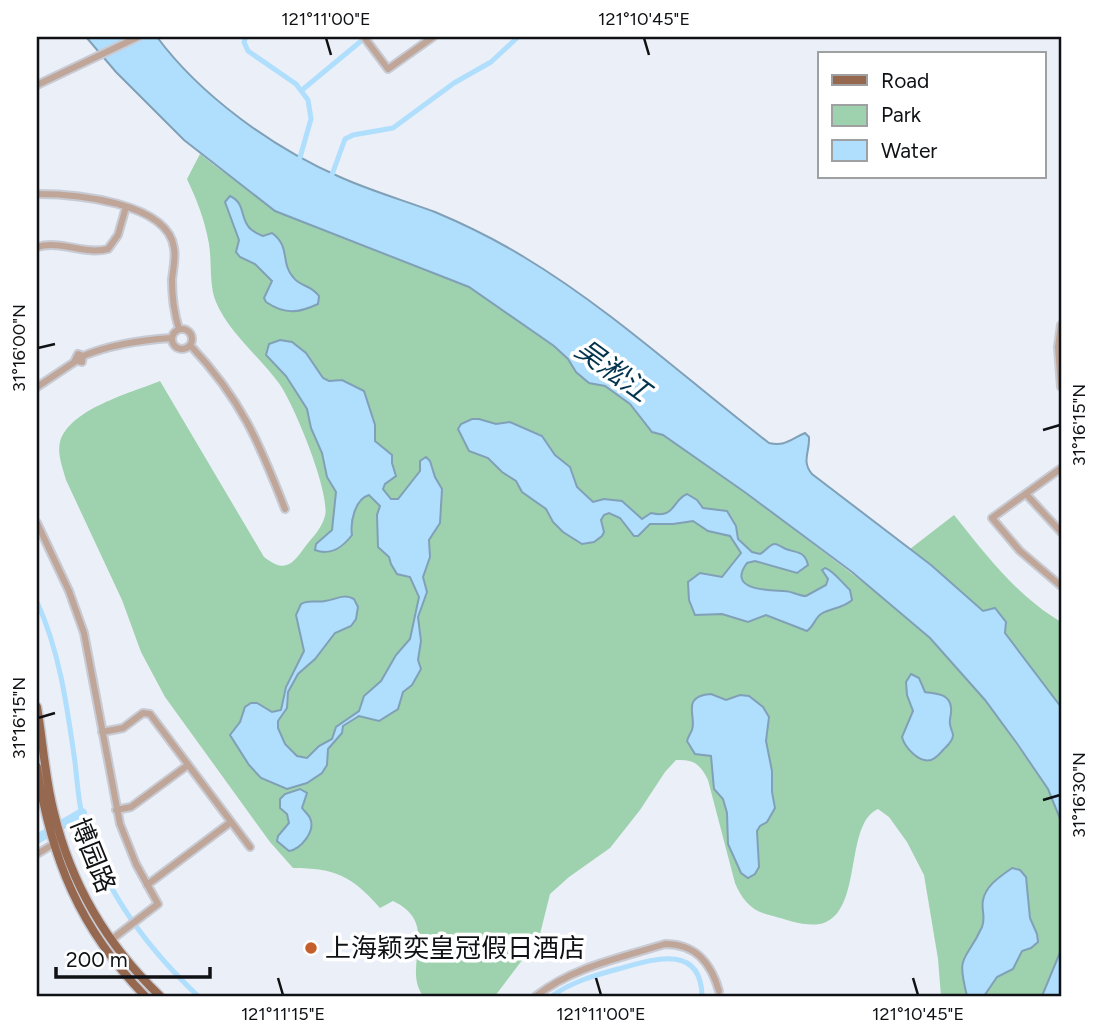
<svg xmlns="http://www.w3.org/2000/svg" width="1098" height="1033" font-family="Figtree,'Noto Sans SC',sans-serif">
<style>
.green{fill:#9ed1ae}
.water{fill:#b0defd;stroke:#80a0b7;stroke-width:2}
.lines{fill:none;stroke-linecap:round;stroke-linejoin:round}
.canal{stroke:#b0defd;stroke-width:5}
.river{stroke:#b0defd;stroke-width:10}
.minor-casing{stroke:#c8cbd4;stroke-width:10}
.major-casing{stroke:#c8cbd4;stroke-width:11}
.minor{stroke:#c0a698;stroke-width:6}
.major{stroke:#95684f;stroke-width:8}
.ticks{fill:none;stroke:#0f1114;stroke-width:2.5}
.poi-dot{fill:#c45f2c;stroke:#fff;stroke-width:2.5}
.labels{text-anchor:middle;stroke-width:7;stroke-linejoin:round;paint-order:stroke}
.street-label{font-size:26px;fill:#0f1114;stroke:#fff}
.poi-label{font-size:26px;fill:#0f1114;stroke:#fff;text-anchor:start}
.water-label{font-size:28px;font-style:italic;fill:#04354f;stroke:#fff}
.neatline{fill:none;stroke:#0f1114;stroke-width:2.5}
.ticks-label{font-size:18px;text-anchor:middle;fill:#0f1114}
</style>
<rect width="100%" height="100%" fill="#ebeff8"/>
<path class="green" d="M200,154C224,174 252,190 275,211L469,287L554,346L569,359L576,372L589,382L605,386L630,404L652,432L663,435L746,493L901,611L930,638L985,700L1048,789L1061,821V950L1042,996H941L938,959L924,875L907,842L889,817L878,809C845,823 862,906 826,922C811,929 788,920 773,916C753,912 743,902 735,883L708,780C700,764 694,759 676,760L665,772L640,810L610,848L569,877L550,894L539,938L495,996H423C401,966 442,924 393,901L380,908C352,876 335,868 293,868L270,842L165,697L141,652L122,600L66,480C63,468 57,455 60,442C69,409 131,393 160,381L264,557C281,570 289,569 302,551C310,539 321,531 325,516C331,494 293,401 278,382C259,356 229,333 216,302C209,286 212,263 209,244C205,221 197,200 187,179Z
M954,515C987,556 1016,595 1061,622V707L1005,633L931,565L910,549Z"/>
<path class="water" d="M86,37H157C201,96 273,148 340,177C371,191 403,200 435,212C466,225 496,240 524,257C612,310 688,381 769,443C785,447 791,439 805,433L809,437C810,452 801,461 812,474L931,565L983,611L995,608L1006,622L1005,633L1061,707V821L1048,789L1018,745L985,700L930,638L852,572L746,493L663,435L652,432L630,404L605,386L589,383L576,372L568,359L554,346L469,287L275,211L184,140L116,72Z
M230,196C245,203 240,215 248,226C251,231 258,234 263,236L272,233C291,247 280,262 293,277C300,287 310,284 319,296L318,304C299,313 285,315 266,302L264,298L272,281L255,264L240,257L236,252L239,240L225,202Z
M280,340L292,342L306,353L323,378L329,381L342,380L364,391L375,425V441L392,455V463L396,476L385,484L383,489L391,499H398L420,471V461L426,457L430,461L435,477L442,489L440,523L429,540L430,557L423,577L427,592L418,617L421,641L418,660L421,669L412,685L403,692L398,709L379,721L359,716L343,726L342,733L328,749L327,765L322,773L307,783L287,789L261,778L249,765L230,735L240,722L245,707L251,703H257L272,712L281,710L286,687L304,651L296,615L301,604C309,599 315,603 325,601C336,600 343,593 354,599L358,607L356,619L351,626L335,633L315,659L298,674L288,692L287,708L278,721V728L285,744L297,756L307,758L319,746L332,739L336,727L359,711L364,696L381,681L396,655L410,639L419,597L410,577L397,574L391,564L389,557L378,547L377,515L380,506L369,495C355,499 350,522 352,535C343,547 330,556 315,550L316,544L332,530L336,492L327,477L322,453L311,428L307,409L286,376L266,355L269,344Z
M472,419H479L496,424L510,422L542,436L555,455L570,467L577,487L593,502L604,499L622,501L642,519L651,513C676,519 671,501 687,494L697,500L703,508L727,511L736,526L738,539L752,552L760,554C765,552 769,544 775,544C778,544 783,548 786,549C797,553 805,551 808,565L797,573L755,561L747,563C726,591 770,590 784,591C792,591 798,596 806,596L826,585L828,579L822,570L825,568C833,570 842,583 850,590L852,600C844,608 831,608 821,614C815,618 814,626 807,631L766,615L748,622L722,614L695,615L689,600L688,582L700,573L722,577L741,553L730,536L708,531L693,521L673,524H650L638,536H634L620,518L609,513L604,515L601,520L604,532L602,536L594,542L582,544L563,532L553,522L546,509L522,492L516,481L502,472L488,458L469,451L458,429L461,424Z
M911,674L919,678L925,692C935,694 950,693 951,708C952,713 949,719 950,724C950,727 953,733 953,735C953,741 948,745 944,749C940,753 937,758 931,760C919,763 905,748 902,737L913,711L907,695L906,682Z
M711,694L726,700L740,695L749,696L763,707L769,717L766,741L772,771V792L775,808L767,822L760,826L757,831L759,867L755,874L748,878L741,873L728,844L727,813L723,799L714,789L711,756L695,754L687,741C688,737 690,734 692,730C697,717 680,696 711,694Z
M300,789L307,793L302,808C305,812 308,814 310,818C316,831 301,849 289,851L277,841L278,836L289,823L287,814L280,808V799L285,794Z
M1012,868L1020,870L1026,877L1030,918L1037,934L1038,942L1031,948L1022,951L1013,969L997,977L984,996H967C956,952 965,964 982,927C986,918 981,909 983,900C986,885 1001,876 1012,868Z
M1061,950V996H1042Z"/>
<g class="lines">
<path class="canal" d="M246,37L244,42L248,51L296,84L308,100L311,119L299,161
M302,90L366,37
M330,180L345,139L353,135L393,128L454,83L491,62L518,37
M37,602C60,652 67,707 75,762C77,779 78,798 82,815C101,887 145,946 198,996
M552,996C571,982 596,975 618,969C651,960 701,942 702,996"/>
<path class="river" d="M37,839L82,813"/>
<g class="minor-casing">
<path id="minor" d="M364,37L388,69L433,37
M37,85L138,37
M37,194C74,194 168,202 174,248C176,258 173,269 172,280C172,296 174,313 179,329
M37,247C61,240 85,255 108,249L118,235L126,207
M1061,325L1058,347L1061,387
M172 339a10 10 0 1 1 20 0a10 10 0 1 1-20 0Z
M190,345C241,399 259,442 285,509
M83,356L82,362L75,360L78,354L83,356C112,344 141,340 171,338
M37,387L76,361
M1061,471L1060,469L992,518L1020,551L1061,586
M1026,494L1061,532
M37,523L69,591L84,633L120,824L136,864L158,904L111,940
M102,732L123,728L143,713L150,714L250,847
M116,810L131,807L188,765
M37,854L52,845
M147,885L231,822
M536,996C573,967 620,958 665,944C696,944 711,963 719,991"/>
</g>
<g class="major-casing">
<path id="major" d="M37,707C43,742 45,779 54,813C71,884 108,946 160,996
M37,767C51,859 80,929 145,996"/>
</g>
<use href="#minor" class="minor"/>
<use href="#major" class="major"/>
</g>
<path class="ticks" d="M326,38L331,55M644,38L649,55M38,348L55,344M1043,430L1060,425M38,718L55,713M1043,800L1060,795M278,978L283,995M596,978L601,995M913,978L918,995"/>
<circle class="poi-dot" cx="311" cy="948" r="7"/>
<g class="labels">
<g class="street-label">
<text transform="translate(93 855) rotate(68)" y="9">博园路</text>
</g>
<g class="poi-label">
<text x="325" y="957">上海颖奕皇冠假日酒店</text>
</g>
<g class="water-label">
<text transform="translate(613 370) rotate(36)" y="10">吴淞江</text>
</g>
</g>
<rect width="1098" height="1033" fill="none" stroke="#ffffff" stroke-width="77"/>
<rect x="818" y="52" width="228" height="126" fill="#ffffff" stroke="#9fa0a1" stroke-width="2"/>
<rect x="832" y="75" width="35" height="10" fill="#95684f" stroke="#9fa0a1" stroke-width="2"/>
<text x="881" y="88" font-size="21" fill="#0f1114">Road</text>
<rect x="832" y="105" width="35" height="21" fill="#9ed1ae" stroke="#9fa0a1" stroke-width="2"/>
<text x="881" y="122" font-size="21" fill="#0f1114">Park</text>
<rect x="832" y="140" width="35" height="21" fill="#b0defd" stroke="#9fa0a1" stroke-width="2"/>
<text x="881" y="158" font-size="21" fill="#0f1114">Water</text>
<path d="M56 967v10h154v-10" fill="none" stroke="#0f1114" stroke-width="3.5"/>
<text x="66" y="967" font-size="21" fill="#0f1114" stroke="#ffffff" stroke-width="5" paint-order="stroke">200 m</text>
<rect x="38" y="38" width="1022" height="957" class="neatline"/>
<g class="ticks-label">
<text x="326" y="25">121°11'00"E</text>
<text x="644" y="25">121°10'45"E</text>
<text transform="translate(19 348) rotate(-90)" y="6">31°16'00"N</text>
<text transform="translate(1079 425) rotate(-90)" y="6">31°16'15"N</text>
<text transform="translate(19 718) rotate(-90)" y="6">31°16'15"N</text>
<text transform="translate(1079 795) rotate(-90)" y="6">31°16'30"N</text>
<text x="283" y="1020">121°11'15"E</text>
<text x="601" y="1020">121°11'00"E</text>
<text x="918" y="1020">121°10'45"E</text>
</g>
</svg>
